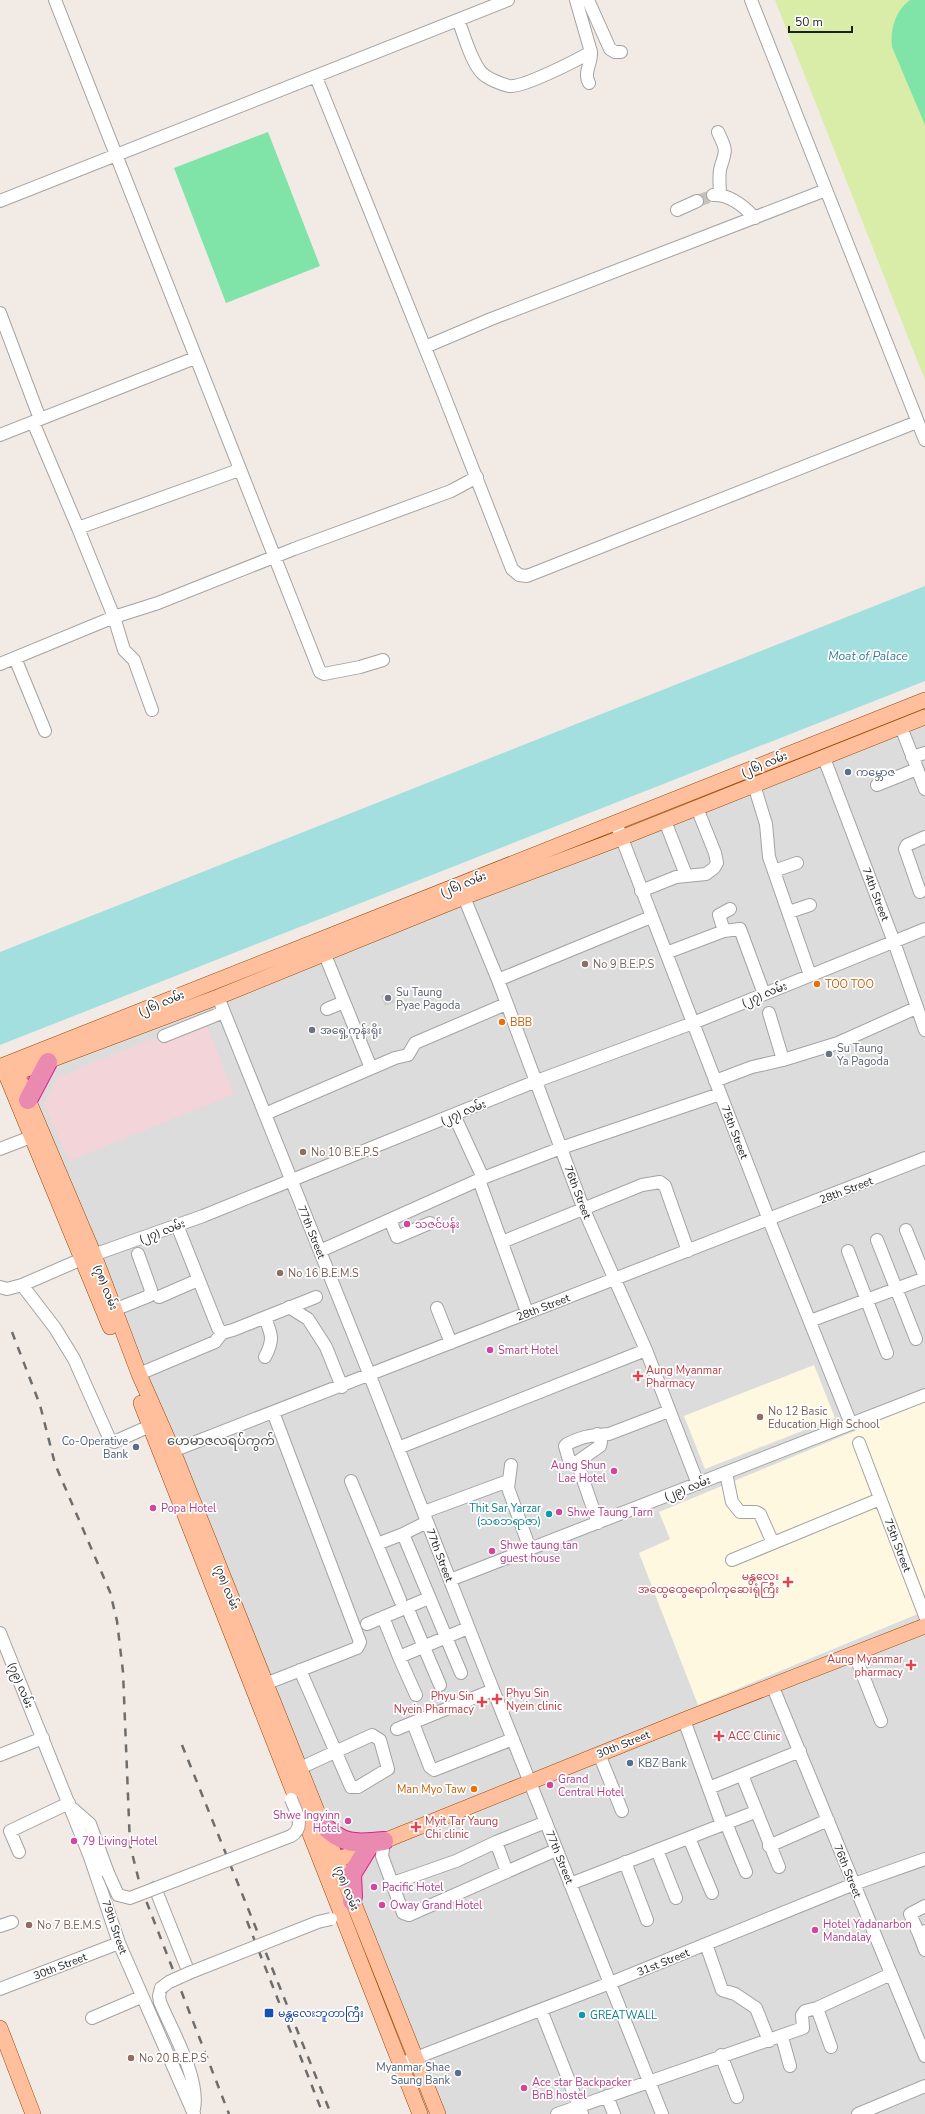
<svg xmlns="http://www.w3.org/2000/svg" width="925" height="2114" font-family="'Nunito Sans','Noto Sans Myanmar',sans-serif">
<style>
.residential{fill:#dddcdd}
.commercial{fill:#f2d4d9}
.education{fill:#fff8e0}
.religious{fill:#cdcdcd}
.grass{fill:#d9eda9}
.pitch{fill:#80e3a8}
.water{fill:#a4dfe0}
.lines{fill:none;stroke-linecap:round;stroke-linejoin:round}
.minor-tunnel{stroke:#c7c1bd;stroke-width:12;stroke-dasharray:12 6;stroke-linecap:butt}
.minor-casing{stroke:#a3a3a3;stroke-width:14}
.major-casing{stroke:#9b4700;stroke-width:16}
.highway-casing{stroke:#e31d8b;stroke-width:20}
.minor{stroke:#fff;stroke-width:12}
.major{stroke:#ffbf9c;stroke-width:15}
.highway{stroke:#eb8ab0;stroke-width:18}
.rail{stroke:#6d6d6d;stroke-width:2.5;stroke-dasharray:8 8;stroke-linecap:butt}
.minor-bridge-casing{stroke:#a3a3a3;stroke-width:14;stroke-linecap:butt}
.minor-bridge{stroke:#fff;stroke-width:12}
.service-dot{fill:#5c6f8a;stroke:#fff;stroke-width:1.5}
.education-dot{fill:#8d6e63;stroke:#fff;stroke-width:1.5}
.food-dot{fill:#e8710a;stroke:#fff;stroke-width:1.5}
.worship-dot{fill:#6b7280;stroke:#fff;stroke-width:1.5}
.hotel-dot{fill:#d1479c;stroke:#fff;stroke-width:1.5}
.health-dot{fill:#e0444e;stroke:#fff;stroke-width:1.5}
.culture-dot{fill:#0f9aa8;stroke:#fff;stroke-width:1.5}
.transit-dot{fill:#1a4fb4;stroke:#fff;stroke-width:1.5}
.labels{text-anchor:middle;stroke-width:3.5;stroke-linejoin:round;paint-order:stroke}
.street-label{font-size:11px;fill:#1f1f1f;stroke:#fff}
.service-label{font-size:11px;fill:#4e5e75;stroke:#fff;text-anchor:start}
.education-label{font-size:11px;fill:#785e54;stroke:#fff;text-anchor:start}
.food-label{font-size:11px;fill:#c56008;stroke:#fff;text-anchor:start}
.worship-label{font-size:11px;fill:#5b616d;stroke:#fff;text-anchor:start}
.hotel-label{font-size:11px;fill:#b23c85;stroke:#fff;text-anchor:start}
.health-label{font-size:11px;fill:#be3a42;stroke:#fff;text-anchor:start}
.culture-label{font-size:11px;fill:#0d838f;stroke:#fff;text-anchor:end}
.transit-label{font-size:11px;fill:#164399;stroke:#fff;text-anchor:start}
.water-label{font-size:12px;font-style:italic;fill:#3c7b93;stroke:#fff}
.quarter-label{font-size:13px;fill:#525252;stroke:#fff}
</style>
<rect width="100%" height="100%" fill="#f1eae5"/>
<path class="residential" d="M925,708V2114H428L14,1072Z"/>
<path class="commercial" d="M205,1021L234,1094L69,1161L44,1104L58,1077L144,1042Z"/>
<path class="education" d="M814,1365L835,1418L705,1469L684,1416Z
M925,1402V1611L698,1705L639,1553L670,1539L659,1512Z"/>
<path class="religious" d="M391,992L395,1002L385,1006L381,996Z"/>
<path class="grass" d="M775,0H925V380Z"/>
<path class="pitch" d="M910,0H925V125L892,47C890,30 895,11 910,0Z
M268,132L320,266L226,303L174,168Z"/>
<path class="water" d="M925,586V681L0,1045V952Z"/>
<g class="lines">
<path class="minor-tunnel" d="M697,201L712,196"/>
<g class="minor-casing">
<path id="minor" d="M55,0L320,672L324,674L360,667L383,660
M588,0L610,49L615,52H621
M751,0L925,440
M458,20C464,34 471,62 482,73C488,79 501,84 509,86C523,88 577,60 591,52L576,0
M316,77L442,390L512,569L519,575L527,576L917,422
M589,83C583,72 592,64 591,52
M718,132C726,150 727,148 721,166C718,174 720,186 720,195
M713,195C729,194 744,206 755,218
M0,201L508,0
M677,210L697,201
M0,313L40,419
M425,347L491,319L826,190
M33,422L78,528L239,470
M0,435L195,358
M78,528L114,617L124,650L134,660L152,710
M15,658L45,731
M0,664L114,617L158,603L294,549L451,491L477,477
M901,727L925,789
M912,757L925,753
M824,758L894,942L925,1030
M754,785L766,824L769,857L810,975
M877,785L917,769
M665,821L686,875
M616,823L769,1220L851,1424
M774,871L797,863
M461,890L498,980L584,1210L646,1350L698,1484
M641,891L676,877L706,874L714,868L717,863L715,853L697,808
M920,892L905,849L907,845L925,837
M789,912L810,905
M724,931L719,915L730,909
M666,953L724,931L740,929L764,994
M325,955L371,1068
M498,980L651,917
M218,997L370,1376L484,1667L662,2114
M327,1009L344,1002
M769,1013L783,1060
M164,1036L224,1012
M715,1081L752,1067L783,1060L838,1043L916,1008
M265,1114L395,1058L408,1055L415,1043L506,1004
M454,1115L483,1178
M0,1149L31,1137
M479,1180L527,1312
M390,1220L397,1237L430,1223
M177,1225L218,1328L222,1333L233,1330L316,1297
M906,1230L925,1277
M877,1240L916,1339
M502,1242L642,1185L660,1182L665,1186L688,1251
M320,1251L483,1178L561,1148L720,1094
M848,1251L887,1353
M22,1285L55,1328L74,1359L110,1440L114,1442L150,1426
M0,1287L7,1289L22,1285L82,1259L203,1216L534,1082L693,1023L925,929
M159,1297L198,1280
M289,1307L308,1319L326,1347L342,1387
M437,1308L451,1343
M114,1310L149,1296L151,1290L138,1254
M265,1318C272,1335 274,1340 265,1357
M810,1321L925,1278
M139,1374L215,1342L222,1333
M597,1434L601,1442L600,1446L577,1462L569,1460L565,1446L567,1444C586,1435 589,1436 609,1434L669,1411
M859,1443L925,1616
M398,1448L646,1350
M165,1454L925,1158
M577,1462L598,1523
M511,1465L508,1488L530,1549
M726,1473L732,1502L740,1512H756L760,1514L773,1543
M351,1481L400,1600
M424,1512L508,1481
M427,1522L403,1534L461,1673
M377,1544L403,1534
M732,1560L880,1499
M450,1580L925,1395
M407,1607L440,1685
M383,1617L399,1657L468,1628
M367,1624L429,1598
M0,1633L90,1857L119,1943L194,2114
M854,1653L881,1721
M399,1657L416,1695
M300,1670L351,1787H358L388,1769L380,1740L372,1735L300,1768
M265,1684L357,1648L360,1642L273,1412
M772,1685L925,2056
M684,1720L721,1822L720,1825
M413,1723L430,1767L434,1770L513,1739
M397,1729L493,1690
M599,1754L622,1811
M0,1755L43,1738
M742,1775L779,1867
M709,1788L800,1751
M73,1809L90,1824L108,1873
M726,1823L746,1872
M689,1838L712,1893
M384,1841L382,1856L403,1913L409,1915L556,1850
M496,1842L507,1872
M769,1846L828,1820
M657,1850L676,1898
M19,1852L10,1831L69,1803
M625,1862L647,1920
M393,1883L456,1861L496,1842L546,1822
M570,1884L755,1812
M155,1888L189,1973
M0,1926L12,1922
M925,1931L919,1934L925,1950
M919,1934L910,1914L925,1906
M706,1944L722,1990L735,1994L756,2008L769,2041
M161,1988L159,1996L160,2002C172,2031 200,2078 194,2109
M0,1989L119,1943
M817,2008L831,2047
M541,2010L582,2114
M92,2018L141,1997
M782,2037L790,2066
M721,2055L737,2097
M400,2064L610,1983L854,1884L925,1859
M607,2096L614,2114
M557,2114L803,2028L802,2015L805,2011L817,2008L891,1974
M858,2114L925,2086"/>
</g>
<g class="major-casing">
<path id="major" d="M12,1062L94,1255L139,1374L173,1451L438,2114
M4,1065L925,700
M1,1067L7,1077L110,1327
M8,1076L218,997L464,897L621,838L925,717
M141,1403L420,2114
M327,1864L684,1720L925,1626
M0,2028L33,2114"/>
</g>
<g class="highway-casing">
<path id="highway" d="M28,1100L48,1062
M321,1823C342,1845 355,1844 384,1841
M352,1901L353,1896L352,1874L368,1848"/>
</g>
<use href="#minor" class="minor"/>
<use href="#major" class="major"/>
<use href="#highway" class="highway"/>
<path class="rail" d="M12,1332L40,1405L55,1464L110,1592L117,1621L123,1672L130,1845L140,1885L229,2114
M182,1745L331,2114
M247,1921L323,2114"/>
<g class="minor-bridge-casing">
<path id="minor-bridge" d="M108,1873L118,1895L130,1898L291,1836C306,1827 296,1812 291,1799
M161,1988L169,1982L189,1973L318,1922L331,1919"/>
</g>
<use href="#minor-bridge" class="minor-bridge"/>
</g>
<g class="service-dot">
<circle cx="848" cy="772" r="4"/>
<circle cx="136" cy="1447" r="4"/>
<circle cx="630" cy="1763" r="4"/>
<circle cx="458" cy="2073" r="4"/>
</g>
<g class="education-dot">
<circle cx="585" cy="964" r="4"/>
<circle cx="303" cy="1152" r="4"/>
<circle cx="280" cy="1273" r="4"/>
<circle cx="760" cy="1417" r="4"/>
<circle cx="29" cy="1925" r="4"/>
<circle cx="131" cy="2058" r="4"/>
</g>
<g class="food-dot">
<circle cx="817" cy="984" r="4"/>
<circle cx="502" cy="1022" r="4"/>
<circle cx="474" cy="1789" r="4"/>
</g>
<g class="worship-dot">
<circle cx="388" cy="998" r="4"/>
<circle cx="312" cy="1030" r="4"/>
<circle cx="829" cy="1054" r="4"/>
</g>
<g class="hotel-dot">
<circle cx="407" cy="1224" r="4"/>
<circle cx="490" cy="1350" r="4"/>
<circle cx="614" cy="1471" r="4"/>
<circle cx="153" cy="1508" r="4"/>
<circle cx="559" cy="1512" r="4"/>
<circle cx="492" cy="1551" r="4"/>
<circle cx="550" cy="1785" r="4"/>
<circle cx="348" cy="1821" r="4"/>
<circle cx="74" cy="1841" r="4"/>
<circle cx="374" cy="1887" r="4"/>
<circle cx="382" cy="1905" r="4"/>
<circle cx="815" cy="1930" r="4"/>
<circle cx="524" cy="2088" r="4"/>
</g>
<g class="health-dot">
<path d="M636 1370h4v4h4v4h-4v4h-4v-4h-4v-4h4z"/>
<path d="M786 1576h4v4h4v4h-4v4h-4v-4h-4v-4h4z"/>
<path d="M909 1659h4v4h4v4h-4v4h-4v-4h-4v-4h4z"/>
<path d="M495 1693h4v4h4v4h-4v4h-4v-4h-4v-4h4z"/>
<path d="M480 1696h4v4h4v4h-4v4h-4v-4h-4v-4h4z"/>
<path d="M717 1730h4v4h4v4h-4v4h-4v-4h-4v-4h4z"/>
<path d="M414 1821h4v4h4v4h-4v4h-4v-4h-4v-4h4z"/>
</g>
<g class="culture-dot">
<circle cx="549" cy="1514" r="4"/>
<circle cx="582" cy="2015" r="4"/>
</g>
<rect class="transit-dot" x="264" y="2008" width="10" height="10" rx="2"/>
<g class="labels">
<g class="street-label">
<text transform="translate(764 764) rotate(-22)" y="4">(၂၆) လမ်း</text>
<text transform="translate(463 884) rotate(-22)" y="4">(၂၆) လမ်း</text>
<text transform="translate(876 894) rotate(69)" y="4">74th Street</text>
<text transform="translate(764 994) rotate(-22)" y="4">(၂၇) လမ်း</text>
<text transform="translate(161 1003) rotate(-22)" y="4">(၂၆) လမ်း</text>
<text transform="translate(463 1112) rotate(-22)" y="4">(၂၇) လမ်း</text>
<text transform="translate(735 1132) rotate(69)" y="4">75th Street</text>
<text transform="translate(846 1190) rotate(-21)" y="4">28th Street</text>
<text transform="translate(578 1192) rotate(69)" y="4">76th Street</text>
<text transform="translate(162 1231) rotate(-20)" y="4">(၂၇) လမ်း</text>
<text transform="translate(312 1232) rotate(68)" y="4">77th Street</text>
<text transform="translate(106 1287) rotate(69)" y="4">(၇၈) လမ်း</text>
<text transform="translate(543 1307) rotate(-21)" y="4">28th Street</text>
<text transform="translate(687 1488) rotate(-21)" y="4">(၂၉) လမ်း</text>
<text transform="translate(898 1545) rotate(69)" y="4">75th Street</text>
<text transform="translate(440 1555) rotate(69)" y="4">77th Street</text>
<text transform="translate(227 1587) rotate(68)" y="4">(၇၈) လမ်း</text>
<text transform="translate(21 1685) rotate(68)" y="4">(၇၉) လမ်း</text>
<text transform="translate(623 1744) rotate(-22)" y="4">30th Street</text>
<text transform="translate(560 1857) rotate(68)" y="4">77th Street</text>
<text transform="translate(848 1871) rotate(68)" y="4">76th Street</text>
<text transform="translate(347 1888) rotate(68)" y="4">(၇၈) လမ်း</text>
<text transform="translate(115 1927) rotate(71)" y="4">79th Street</text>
<text transform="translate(663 1962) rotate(-22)" y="4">31st Street</text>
<text transform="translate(60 1966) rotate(-21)" y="4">30th Street</text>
</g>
<g class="service-label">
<text x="856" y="776">ကမ္ဘောဇ</text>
<text x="128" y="1445" text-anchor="end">Co-Operative<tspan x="128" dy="13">Bank</tspan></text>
<text x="638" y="1767">KBZ Bank</text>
<text x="450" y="2071" text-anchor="end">Myanmar Shae<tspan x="450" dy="13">Saung Bank</tspan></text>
</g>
<g class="education-label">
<text x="593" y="968">No 9 B.E.P.S</text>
<text x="311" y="1156">No 10 B.E.P.S</text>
<text x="288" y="1277">No 16 B.E.M.S</text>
<text x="768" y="1415">No 12 Basic<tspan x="768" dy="13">Education High School</tspan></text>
<text x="37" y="1929">No 7 B.E.M.S</text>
<text x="139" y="2062">No 20 B.E.P.S</text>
</g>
<g class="food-label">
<text x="825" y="988">TOO TOO</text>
<text x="510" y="1026">BBB</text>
<text x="466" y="1793" text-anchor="end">Man Myo Taw</text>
</g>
<g class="worship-label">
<text x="396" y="996">Su Taung<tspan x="396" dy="13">Pyae Pagoda</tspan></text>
<text x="320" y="1034">အရှေ့ကုန်းရိုး</text>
<text x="837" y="1052">Su Taung<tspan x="837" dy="13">Ya Pagoda</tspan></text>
</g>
<g class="hotel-label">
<text x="415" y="1228">သဇင်ပန်း</text>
<text x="498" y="1354">Smart Hotel</text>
<text x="606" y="1469" text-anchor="end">Aung Shun<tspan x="606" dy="13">Lae Hotel</tspan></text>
<text x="161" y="1512">Popa Hotel</text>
<text x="567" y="1516">Shwe Taung Tarn</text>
<text x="500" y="1549">Shwe taung tan<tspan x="500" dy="13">guest house</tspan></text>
<text x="558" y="1783">Grand<tspan x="558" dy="13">Central Hotel</tspan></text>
<text x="340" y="1819" text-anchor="end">Shwe Ingyinn<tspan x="340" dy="13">Hotel</tspan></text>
<text x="82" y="1845">79 Living Hotel</text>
<text x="382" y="1891">Pacific Hotel</text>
<text x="390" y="1909">Oway Grand Hotel</text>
<text x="823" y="1928">Hotel Yadanarbon<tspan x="823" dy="13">Mandalay</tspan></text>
<text x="532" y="2086">Ace star Backpacker<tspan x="532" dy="13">BnB hostel</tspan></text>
</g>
<g class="health-label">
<text x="646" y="1374">Aung Myanmar<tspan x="646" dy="13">Pharmacy</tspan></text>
<text x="779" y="1580" text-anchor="end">မန္တလေး<tspan x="779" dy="13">အထွေထွေရောဂါကုဆေးရုံကြီး</tspan></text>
<text x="903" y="1663" text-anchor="end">Aung Myanmar<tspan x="903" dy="13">pharmacy</tspan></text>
<text x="506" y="1697">Phyu Sin<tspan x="506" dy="13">Nyein clinic</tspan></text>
<text x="474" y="1700" text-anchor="end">Phyu Sin<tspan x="474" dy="13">Nyein Pharmacy</tspan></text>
<text x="728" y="1740">ACC Clinic</text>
<text x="425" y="1825">Myit Tar Yaung<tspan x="425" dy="13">Chi clinic</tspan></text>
</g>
<g class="culture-label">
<text x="541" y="1512">Thit Sar Yarzar<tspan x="541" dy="13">(သစၥာရာဇာ)</tspan></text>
<text x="590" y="2019" text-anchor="start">GREATWALL</text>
</g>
<g class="transit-label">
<text x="278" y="2017">မန္တလေးဘူတာကြီး</text>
</g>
<g class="water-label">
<text x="868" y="660">Moat of Palace</text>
</g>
<g class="quarter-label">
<text x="221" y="1445">ဟေမာဇလရပ်ကွက်</text>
</g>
</g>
<path d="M789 26v6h63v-6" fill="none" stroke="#1f1f1f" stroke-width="2"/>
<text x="795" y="26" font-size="12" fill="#1f1f1f" stroke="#ffffff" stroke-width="3" paint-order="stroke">50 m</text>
</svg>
